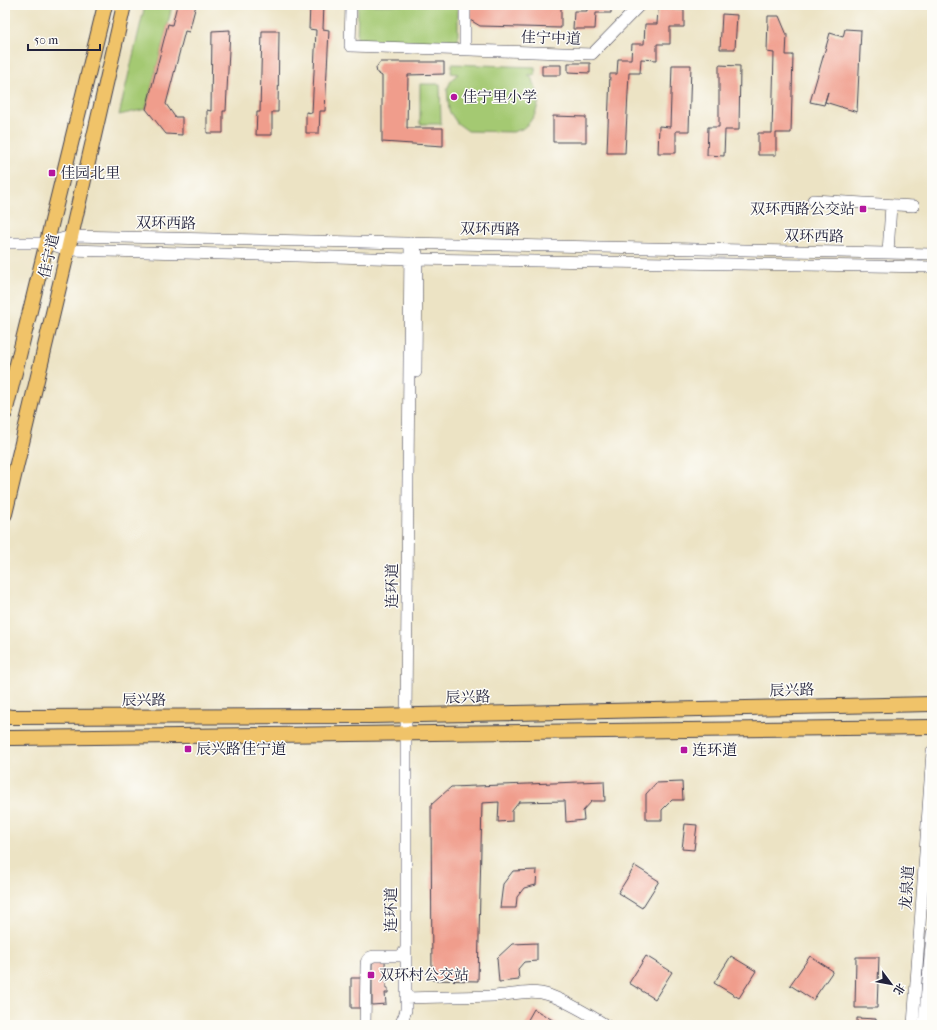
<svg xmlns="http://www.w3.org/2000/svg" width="937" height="1030" font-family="'IM FELL French Canon','Noto Serif SC',serif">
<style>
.green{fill:#a4c972;stroke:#637656}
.building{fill:#f09d8c}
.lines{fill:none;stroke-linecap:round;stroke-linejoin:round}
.minor-casing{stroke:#403f50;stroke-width:12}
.major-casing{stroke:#403f50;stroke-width:16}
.minor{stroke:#fff;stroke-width:11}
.major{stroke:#f0c369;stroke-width:14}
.poi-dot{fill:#b5179e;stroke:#fdfcf7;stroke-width:1.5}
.labels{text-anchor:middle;stroke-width:3;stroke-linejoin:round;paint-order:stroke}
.street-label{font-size:15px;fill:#22223b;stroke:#fdfcf7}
.poi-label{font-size:15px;fill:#22223b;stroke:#fdfcf7;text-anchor:start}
</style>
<rect width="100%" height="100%" fill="#fdfcf7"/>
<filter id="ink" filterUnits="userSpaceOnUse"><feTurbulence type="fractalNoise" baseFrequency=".025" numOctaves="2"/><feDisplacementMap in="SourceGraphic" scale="8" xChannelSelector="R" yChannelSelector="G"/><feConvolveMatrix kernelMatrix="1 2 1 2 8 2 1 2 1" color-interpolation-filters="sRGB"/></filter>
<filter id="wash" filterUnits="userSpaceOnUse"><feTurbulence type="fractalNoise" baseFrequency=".012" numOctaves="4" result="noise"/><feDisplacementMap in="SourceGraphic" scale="16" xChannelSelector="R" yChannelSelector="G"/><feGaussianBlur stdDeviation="0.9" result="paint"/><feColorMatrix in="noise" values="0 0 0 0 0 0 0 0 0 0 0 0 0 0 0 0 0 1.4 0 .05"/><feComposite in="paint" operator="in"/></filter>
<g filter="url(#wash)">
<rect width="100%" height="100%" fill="#ece3c4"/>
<path class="green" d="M145,5H172L168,24L146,109L119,115Z
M358,5H458V44L357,41Z
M452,64L535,67V75H528L533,80L539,97L538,105L535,114L529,123L522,129L513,132L468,131L457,123L449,111L447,89L452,79L458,74L451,73Z
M420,84H440L441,124H420Z"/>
<g id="blocks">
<path class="building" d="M177,5H196L189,32L185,31L166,104L175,117H182V135L166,134L146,109L168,24L172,25Z
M310,5H324L323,29L329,30L325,111H320L319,133H306V112L312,113L316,30L309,29Z
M470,5L561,7V28L480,26L470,20Z
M587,5H611V13H596L595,29H573L574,11H587Z
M658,9L684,10V27H670V44H657V60L641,59L640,73H629L625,153H607L610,74H617L618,59H631L632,44H644L645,24H657Z
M722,14L737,15L735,49H720Z
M768,16H779L787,35L786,55H793L791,133H776V155H758V133H772L774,53L767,52Z
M845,29L861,30L857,112L825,102L828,92L824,105L810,102L830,33L843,37Z
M230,30L226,111H223V133H207V110L211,111L212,31Z
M262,31H279L278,112H272V135H256L257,112H260Z
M380,62H444V74L408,75L407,128H443V146L382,142V76L377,73L376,68Z
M568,63H590V73L568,72Z
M542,65H561V75H542Z
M672,65H691L689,131H676V153H658L659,126L670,127Z
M719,65L740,66L739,130H725L724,156L707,155L708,127H719Z
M553,116L586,117V142H553Z
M604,781L605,801H592L583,811L584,820L566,822L565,801L519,802L512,811V821L498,822L499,802L482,803L478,981L432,980L431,805L451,787Z
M682,782L683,800H672L662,810V820H646V794L656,783Z
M685,824L697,825L694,850L682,849Z
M635,866L659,881L642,908L618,893Z
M537,870L536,885L524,888L517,897L516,908H500L503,884L513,871Z
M537,943V961L524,962L518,969L519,980L499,982L497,958L512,944Z
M646,956L672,972L655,999L629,983Z
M731,956L756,971L739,998L714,983Z
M810,956L833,971L813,1000L790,985Z
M856,957H879L877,1008H855Z
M372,960H385L386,988H388V993H385L386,1004L372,1005Z
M351,978H363V1008H351Z
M534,1009L561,1025H525Z
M857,1018L876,1019V1025H857Z"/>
</g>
</g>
<g filter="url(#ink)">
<use href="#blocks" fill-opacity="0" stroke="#403f50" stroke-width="1"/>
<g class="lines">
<g class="minor-casing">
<path id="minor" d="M351,5L350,46L592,54L640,5
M465,5V50
M813,200L914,206
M5,243H47L68,250L409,259L932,267
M47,243L71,236L932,254
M888,253L891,205
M416,372L417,253
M406,998C435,997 465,997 494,996C512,995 531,989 549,995C569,1002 588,1014 606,1025
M365,1025L366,965C366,960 369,957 374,956H400L403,953L406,949
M400,1025L404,1016L406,1010V715L410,243
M913,1025L932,752
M924,1025L932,933"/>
</g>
<g class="major-casing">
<path id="major" d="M5,413L105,5
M5,514L68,250L124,5
M5,716L11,717L372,716L932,704
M5,738H12L932,727"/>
</g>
<use href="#minor" class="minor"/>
<use href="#major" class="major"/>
</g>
</g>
<g class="poi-dot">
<circle cx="454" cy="97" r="4"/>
<rect x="48" y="169" width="8" height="8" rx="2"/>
<rect x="859" y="205" width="8" height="8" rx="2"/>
<rect x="184" y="745" width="8" height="8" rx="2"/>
<rect x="680" y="746" width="8" height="8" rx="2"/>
<rect x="367" y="971" width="8" height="8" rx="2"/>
</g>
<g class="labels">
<g class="street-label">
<text transform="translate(551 38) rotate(2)" y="5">佳宁中道</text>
<text transform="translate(166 223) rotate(1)" y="5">双环西路</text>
<text transform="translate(490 229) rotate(1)" y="5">双环西路</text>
<text transform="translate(814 236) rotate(1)" y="5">双环西路</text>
<text transform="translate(49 256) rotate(-77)" y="5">佳宁道</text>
<text transform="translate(392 586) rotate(-90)" y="5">连环道</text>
<text transform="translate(792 690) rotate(-1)" y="5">辰兴路</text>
<text transform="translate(468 697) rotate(-1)" y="5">辰兴路</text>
<text x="144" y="705">辰兴路</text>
<text transform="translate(907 888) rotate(-86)" y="5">龙泉道</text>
<text transform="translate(391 910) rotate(-90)" y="5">连环道</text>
</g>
<g class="poi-label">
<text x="462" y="102">佳宁里小学</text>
<text x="60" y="178">佳园北里</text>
<text x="855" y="214" text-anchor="end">双环西路公交站</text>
<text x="196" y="754">辰兴路佳宁道</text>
<text x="692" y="755">连环道</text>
<text x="379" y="980">双环村公交站</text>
</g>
</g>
<rect width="937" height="1030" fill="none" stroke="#fdfcf7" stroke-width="20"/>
<g transform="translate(891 984) rotate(122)" stroke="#fdfcf7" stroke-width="3" paint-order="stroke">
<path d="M0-3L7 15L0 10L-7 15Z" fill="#22223b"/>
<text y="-6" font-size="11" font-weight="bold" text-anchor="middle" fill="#22223b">北</text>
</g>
<path d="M28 44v6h72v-6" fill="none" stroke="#22223b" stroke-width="2"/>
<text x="34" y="44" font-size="12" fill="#22223b" stroke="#fdfcf7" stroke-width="3" paint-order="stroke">50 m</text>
</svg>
